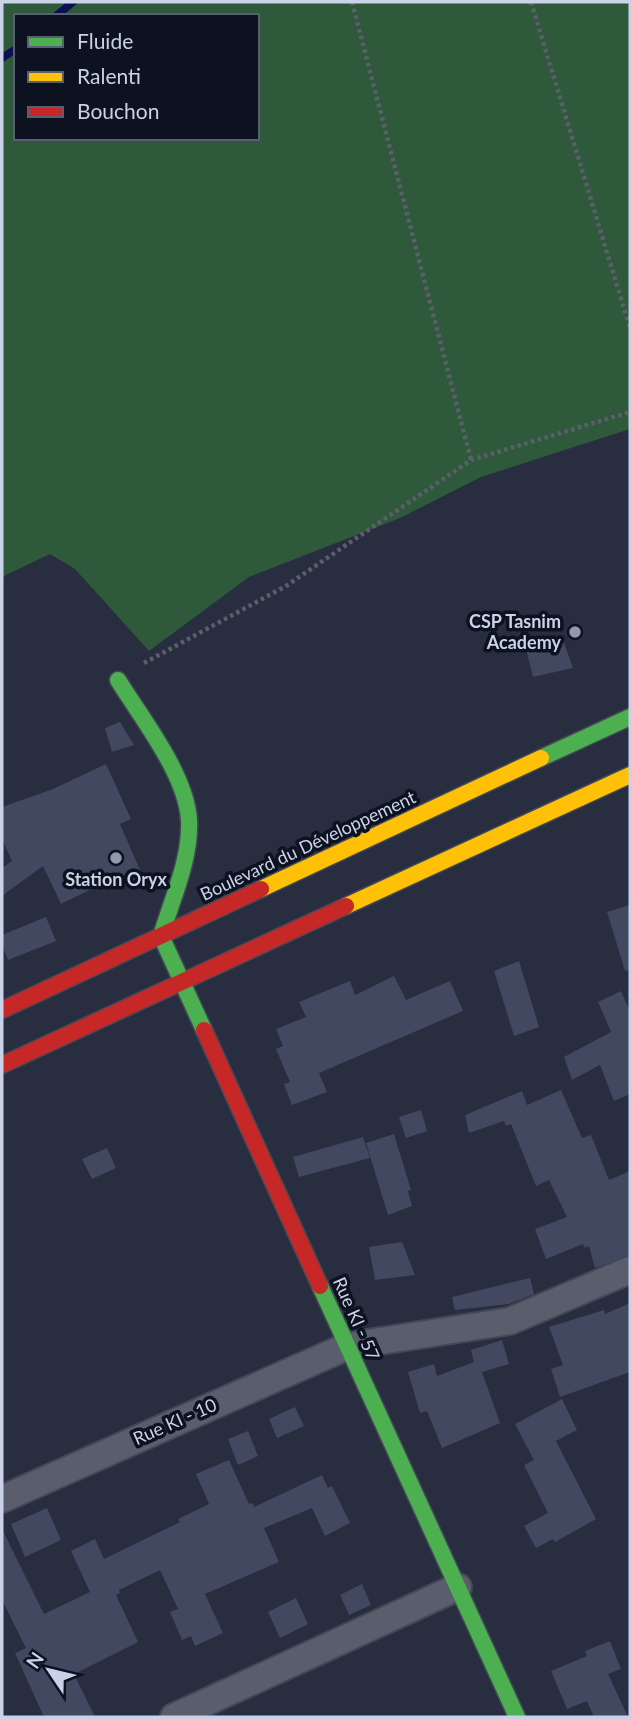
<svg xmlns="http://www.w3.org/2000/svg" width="632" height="1719" font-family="Lato,sans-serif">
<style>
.green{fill:#2f593b;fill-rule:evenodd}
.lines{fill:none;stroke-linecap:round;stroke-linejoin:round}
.stream{stroke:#0c0f52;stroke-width:8}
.building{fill:#42485f}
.street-casing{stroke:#434857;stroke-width:30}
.fast-casing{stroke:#434857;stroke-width:19}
.slow-casing{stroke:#434857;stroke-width:19}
.jam-casing{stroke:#434857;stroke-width:19}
.path{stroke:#5b5f6c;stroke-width:4.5;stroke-dasharray:3.5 3.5;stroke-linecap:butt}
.street{stroke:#5a5e6c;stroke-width:26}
.fast{stroke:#4caf50;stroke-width:16}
.slow{stroke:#ffc107;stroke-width:16}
.jam{stroke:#c62828;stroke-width:16}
.poi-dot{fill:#9198ac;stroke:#0d1221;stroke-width:2.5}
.labels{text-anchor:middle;stroke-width:7;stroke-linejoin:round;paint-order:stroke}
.poi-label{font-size:18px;font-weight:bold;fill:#cad2e7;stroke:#0d1221;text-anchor:end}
.street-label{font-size:18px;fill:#cad2e7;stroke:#0d1221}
</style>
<rect width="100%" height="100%" fill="#282d3f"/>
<path class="green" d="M2,2H630V429L481,477L400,518L249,577L149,651L75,569L50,554L2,577ZM16,16H257V138H16Z"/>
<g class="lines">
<path class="stream" d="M56,16L73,2
M2,58L16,49"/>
</g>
<path class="building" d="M562,637L573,668L533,677L526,649Z
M120,722L134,745L112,752L105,728Z
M106,764L131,819L120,824L143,877L114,890L110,880L61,904L43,866L2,896V868L12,861L2,839V807L53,789Z
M630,905V970L625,971L607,912Z
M46,917L56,941L8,960L2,945V935Z
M519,961L539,1027L514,1036L494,971Z
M394,976L406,1000L450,981L463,1011L319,1073L327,1092L292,1105L284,1084L290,1082L276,1049L283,1046L276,1029L306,1017L299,1002L350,981L355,995Z
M621,991L630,1011V1094L614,1101L600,1065L572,1080L564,1057L611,1032L598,1002Z
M561,1090L582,1138L591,1135L609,1180L630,1171V1255L595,1268L589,1246L585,1248L583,1244L546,1259L535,1229L567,1217L549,1180L536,1186L511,1124L506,1126L504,1121L469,1133L465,1115L522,1091L527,1105Z
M421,1110L427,1131L406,1138L399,1117Z
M394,1134L411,1190L408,1191L412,1206L388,1215L366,1143Z
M363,1137L370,1158L299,1177L293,1157Z
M107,1148L116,1168L92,1179L82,1159Z
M402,1242L415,1275L375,1280L369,1247Z
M530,1278L534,1294L509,1304L455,1310L452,1297Z
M630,1303V1372L560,1397L551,1369L563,1365L549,1327L604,1310L605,1314Z
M502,1340L509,1364L482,1372L500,1423L442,1448L427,1411L420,1413L408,1372L434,1364L437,1376L474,1362L471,1350Z
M562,1399L577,1430L556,1441L596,1519L555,1542L553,1539L536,1548L524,1526L548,1513L524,1465L534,1460L515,1424Z
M295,1407L304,1426L277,1438L269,1419Z
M248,1431L258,1456L238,1465L228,1439Z
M229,1460L249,1504L253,1503L254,1507L322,1475L328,1488L332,1486L350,1523L325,1536L312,1508L264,1528L279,1562L205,1594L223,1633L195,1646L191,1636L182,1640L170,1612L178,1609L160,1570L119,1590L120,1593L116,1595L138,1642L74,1674L95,1717H44L15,1653L26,1648L2,1600V1529L44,1614L90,1592L71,1551L95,1539L104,1559L180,1522L178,1519L209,1504L196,1474Z
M47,1508L61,1540L25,1557L11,1524Z
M362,1584L371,1605L349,1615L340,1595Z
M296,1598L308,1624L280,1638L268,1612Z
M610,1641L621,1669L608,1674L628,1717H594L587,1701L567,1709L551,1671L587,1656L585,1651Z"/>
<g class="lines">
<g class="street-casing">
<path id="street" d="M2,1499L348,1346L510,1321L630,1270
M174,1717L458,1587"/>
</g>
<g class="fast-casing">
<path id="fast" d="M118,680C142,719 186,774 189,820C191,859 172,899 161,936L204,1030
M541,758L630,717
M320,1286L517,1717"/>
</g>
<g class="slow-casing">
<path id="slow" d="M261,889L541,758
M346,906L630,775"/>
</g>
<g class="jam-casing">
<path id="jam" d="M2,1010L261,889
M204,1030L320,1286
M2,1065L346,906"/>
</g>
<path class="path" d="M352,2L471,460
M531,2L630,328
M144,663L286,586L471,460L630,412"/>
<use href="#street" class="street"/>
<use href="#fast" class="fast"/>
<use href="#slow" class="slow"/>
<use href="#jam" class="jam"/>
</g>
<g class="poi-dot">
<circle cx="575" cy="632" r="7"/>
<circle cx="116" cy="858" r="7"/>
</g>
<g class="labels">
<g class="poi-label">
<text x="561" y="628">CSP Tasnim<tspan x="561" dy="21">Academy</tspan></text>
<text x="116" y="886" text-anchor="middle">Station Oryx</text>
</g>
<g class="street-label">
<text transform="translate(308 846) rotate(-25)" y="6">Boulevard du Développement</text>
<text transform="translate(356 1319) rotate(66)" y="6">Rue KI - 57</text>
<text transform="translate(175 1422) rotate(-24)" y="6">Rue KI - 10</text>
</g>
</g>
<rect width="632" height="1719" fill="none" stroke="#cad2e7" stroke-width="7"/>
<rect x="14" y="14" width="245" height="126" fill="#0d1221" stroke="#595f70" stroke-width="2"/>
<rect x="28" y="37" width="35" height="10" fill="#4caf50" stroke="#595f70" stroke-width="2"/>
<text x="77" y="49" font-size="21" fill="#cad2e7">Fluide</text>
<rect x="28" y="72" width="35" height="10" fill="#ffc107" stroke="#595f70" stroke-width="2"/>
<text x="77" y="84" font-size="21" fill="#cad2e7">Ralenti</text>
<rect x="28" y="107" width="35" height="10" fill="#c62828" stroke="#595f70" stroke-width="2"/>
<text x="77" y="119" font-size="21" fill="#cad2e7">Bouchon</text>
<g transform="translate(49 1670) rotate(305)" stroke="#0d1221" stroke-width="5" paint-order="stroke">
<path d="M0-5L12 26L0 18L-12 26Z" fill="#cad2e7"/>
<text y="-10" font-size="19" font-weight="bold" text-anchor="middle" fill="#cad2e7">N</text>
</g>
</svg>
